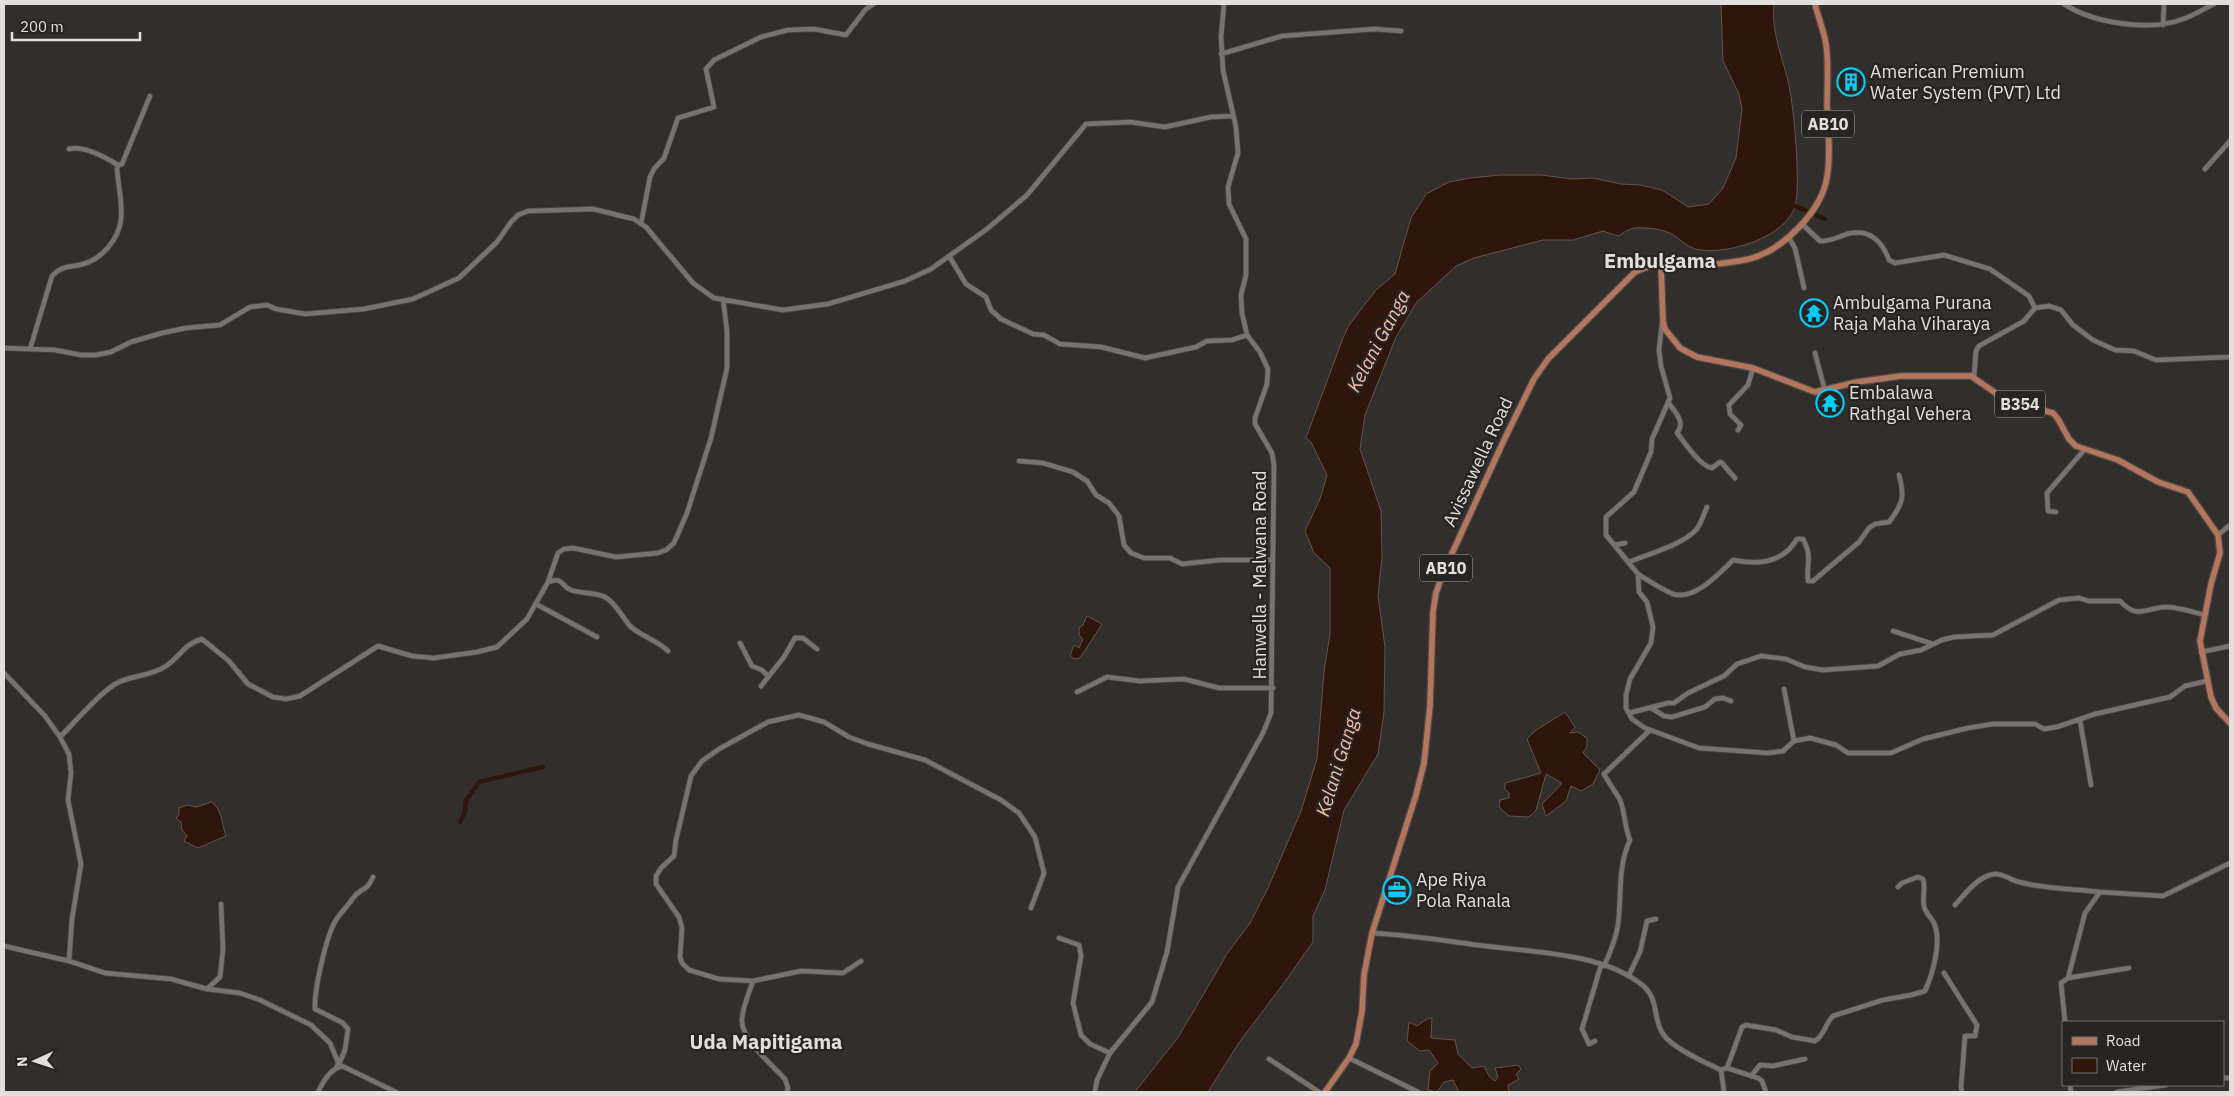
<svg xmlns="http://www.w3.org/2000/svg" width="2234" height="1096" font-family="'IBM Plex Sans',sans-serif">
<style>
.water{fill:#2f160c;stroke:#65534b}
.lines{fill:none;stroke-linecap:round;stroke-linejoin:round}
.canal{stroke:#2f160c;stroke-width:4.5}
.minor-casing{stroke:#4d4b4a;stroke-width:6}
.major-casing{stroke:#4d4b4a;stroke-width:8}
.minor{stroke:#787371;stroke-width:4.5}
.major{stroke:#b3755b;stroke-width:5.5}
.labels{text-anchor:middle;stroke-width:4.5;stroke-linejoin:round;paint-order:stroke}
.shield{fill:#282422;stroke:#aaa8a6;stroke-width:1}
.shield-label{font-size:16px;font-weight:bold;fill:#e2e0df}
.poi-label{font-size:18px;fill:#e2e0df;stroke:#282422;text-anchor:start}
.street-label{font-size:18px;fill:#e2e0df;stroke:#282422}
.water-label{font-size:19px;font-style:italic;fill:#f6bda6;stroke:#282422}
.quarter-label{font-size:20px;font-weight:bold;fill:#e2e0df;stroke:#282422}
</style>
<rect width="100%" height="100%" fill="#312e2c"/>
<path class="water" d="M1721,4H1774C1771,33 1783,58 1789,85C1794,110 1801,183 1795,206C1786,237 1730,254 1701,250C1686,249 1679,236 1665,231C1658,229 1638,226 1631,229C1627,230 1622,234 1618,236L1603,231L1573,240H1543L1474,258L1456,266L1416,303L1396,337L1365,415L1360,449L1381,511L1382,557L1378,596L1385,647L1384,712L1378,754L1344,810L1325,890L1313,916V942L1281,987L1238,1044L1208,1092H1135L1179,1036L1227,954L1250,923L1268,888L1301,811L1317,759L1324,671L1330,634V568L1314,553L1305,531L1320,499L1327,475L1311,442L1306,438L1343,338L1349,325L1376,290L1395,274L1411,218L1426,194L1449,182L1470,178L1500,175H1541L1572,179L1593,178L1621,184L1640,185L1662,190L1688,207L1709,204L1723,188L1736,158L1742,109L1739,94L1723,61Z
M1087,616L1102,624L1080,658L1074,659L1070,656L1074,645L1079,648L1083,639L1079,635V628L1083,625Z
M1565,712L1575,727L1570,733L1578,732L1587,738V746L1583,753L1600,770L1593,784L1581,791L1571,786L1566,801L1546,816L1542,804C1549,796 1556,791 1562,783L1546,774L1536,810L1529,817L1509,816L1499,807L1500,800L1509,798V793L1505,789V783L1541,773L1527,739L1535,731Z
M212,802C223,811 221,823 226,836L198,848L184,841L187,836L182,830L181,822L176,818L179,815V808L187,805L196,807Z
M1432,1018L1431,1038L1455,1040L1458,1054L1472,1068L1484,1066L1489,1076L1495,1081L1498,1077L1495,1068L1518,1065L1521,1069L1516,1074L1519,1079L1508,1085L1509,1092H1459L1453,1080L1444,1082L1437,1092L1428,1090L1430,1071L1438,1063L1429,1050L1420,1051L1407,1041L1409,1022L1417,1026L1427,1019Z"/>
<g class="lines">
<path class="canal" d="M1795,206L1825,219
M460,822L465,812L466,801L479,782L543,767"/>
<g class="minor-casing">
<path id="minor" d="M2064,4C2093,23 2149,32 2183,19C2193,16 2203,9 2214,4
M2163,25L2164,4
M1221,54L1282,36L1375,29L1401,31
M69,149C84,145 105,157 118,165
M2205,169L2230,141
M641,224L650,177L654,169L664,158L678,118L714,107L706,69L714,60L761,37L788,30L814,29L846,35L865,10L873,4
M1802,224L1820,241C1829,242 1838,237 1847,234C1869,228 1882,241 1889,260L1895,263L1944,255L1990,269L2029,296L2035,308L2049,306L2061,310L2073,325L2093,340L2115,350L2134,351L2156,360L2230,357
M1789,238L1795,248L1804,288
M949,256L966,284L986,297L991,310L1001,319L1033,334L1044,335L1060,344L1101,347L1145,358L1196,347L1207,341L1232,340L1247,335
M1662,323L1659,350L1661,366L1670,398L1652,439L1651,452L1634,492L1606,517V535L1638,574L1639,592L1647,602L1653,627L1651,643L1630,679L1626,695V708L1632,719L1645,728L1699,748L1768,753L1783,751L1794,741L1810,738L1836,745L1848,753H1891L1923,739L1968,728L1993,724H2035L2044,729L2057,727L2095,714L2170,697L2185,686L2207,681
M4,348L55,350L81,355H96L111,352L131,342L162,333L186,328L220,325L250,307L267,305L276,309L305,314L364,309L413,299L459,278L497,242L511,222L518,215L528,211L593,209L634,219L646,227L693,283L714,298L783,310L828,304L905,281L931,269L987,229L1027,195L1086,124L1130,122L1165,127L1211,117L1232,116
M30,349L52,276C62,265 69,268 83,264C102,259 119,239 121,219C123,204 118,185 117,169L118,165L122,164L150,96
M1815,353L1825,391
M1974,377L1976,351L1979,346L2024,321L2035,308
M1668,402C1675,412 1686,422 1677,433C1685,443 1700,466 1712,468L1720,462L1722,463L1735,478
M1738,430L1741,425L1730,414L1729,405L1748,385L1753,368
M1019,461L1043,463L1073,472L1087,481L1096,495L1109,503L1119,516L1124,545L1131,553L1144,558H1170L1182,564L1220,560H1272
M2056,512L2048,511L2047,493L2085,449
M2218,535L2230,525
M1615,545L1625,543
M1629,562C1650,553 1681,546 1697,529C1701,523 1704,514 1707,507
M1638,574C1649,581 1661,589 1673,594C1694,601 1720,573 1733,560C1757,565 1783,563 1797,539H1803C1813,558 1806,562 1808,581H1813L1859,542L1869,528L1875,524L1889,522C1903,504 1905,497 1899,475
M548,582C564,576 560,586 571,590C581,594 595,592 605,597C616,603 622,617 630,626C642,637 657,640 668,651
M536,604L597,637
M1893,631L1933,644
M740,643L752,666L762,670L768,676
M2201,652L2230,646
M4,673L45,716L60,737L69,754L71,773L68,800L81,864L72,919L69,961
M761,686L784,657L795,638H803L817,649
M1784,689L1794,741
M1077,692L1107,677L1140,681L1184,679L1219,688H1273
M1651,708L1664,716L1672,717L1705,707L1715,699L1723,698L1731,701
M1629,713L1668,703H1674L1688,693L1724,676L1737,664L1761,656L1786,659L1805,667L1823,670L1878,666L1900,654L1921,650L1942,640L1954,637L1993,635L2059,600L2079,598L2089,601H2120C2138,620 2144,608 2166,607C2178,607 2193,612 2205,615
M2080,720L2091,785
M60,737C75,722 102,690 119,682C134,675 152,676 166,666C181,656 184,644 202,639L229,661L248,684L273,697L286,699L300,696L378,646L412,656L434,658L477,652L497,647L527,619L548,582L558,553L564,549L573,548L616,557L658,553L666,550L674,543L687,513L711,438L727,368V331L723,299
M1955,905C1964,895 1976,879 1990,875C2000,871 2010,880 2019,882C2045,889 2073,889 2100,892
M1372,933C1410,935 1447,941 1485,946C1533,952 1601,953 1641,984C1660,998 1652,1018 1663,1034C1672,1048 1706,1063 1721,1070L1724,1092
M1059,938L1079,945L1081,956L1073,1003L1081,1035L1090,1044L1110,1053
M4,946L69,961L105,973L171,979L207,989L240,993L260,1000L311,1025L330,1043L338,1062L337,1067
M861,961L843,973L801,971L753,981L719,979L689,970L682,963L680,957L682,928L679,917L656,884V876L661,868L674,856L676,840L691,776L702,761L719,749L768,722L799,715L824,722L849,737L868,744L925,760L1001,800L1019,813L1035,837L1044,873L1031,908
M1604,966C1610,953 1616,938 1618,925C1622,895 1617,868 1630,840C1624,827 1625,808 1619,798C1614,790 1609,783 1604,774L1650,730
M1944,973L1977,1025L1975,1036H1965L1961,1087L1962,1092
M1629,975L1640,952L1647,921L1656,919
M2068,978L2085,913L2100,892L2163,896L2230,863
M753,981C749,993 743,1006 742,1019C740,1038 772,1065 785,1079L788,1088L787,1092
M207,989L220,977L223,949L221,904
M2065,1022L2061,983L2068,978L2129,968
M1595,1041L1589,1044L1582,1029L1601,965
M1349,1058L1418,1092
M1269,1059L1319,1092
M339,1064L345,1050L348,1029L343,1023L315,1009C314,990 326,936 336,920C341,912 348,906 353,898C360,888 367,892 373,877
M1727,1068L1758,1078L1762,1081L1766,1092
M1721,1070L1727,1068L1742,1027L1746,1025L1776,1030L1792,1037L1815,1041C1824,1036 1825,1024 1833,1016L1883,1000L1911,995L1925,991C1933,973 1942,942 1934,923C1931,917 1925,913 1924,906C1922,897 1926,888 1923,879L1918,877L1902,883L1898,887
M1751,1076L1760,1065L1773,1066L1805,1059
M2223,1078H2230
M2070,1085L2071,1092
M318,1092C323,1082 330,1069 342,1066L396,1092
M1095,1092L1097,1080L1110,1053L1152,1002L1167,952L1178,887L1263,733L1271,713L1274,465L1272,453L1255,424V418L1267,384L1268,369L1260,352L1247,335L1242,313L1241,295L1246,275V239L1229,204L1228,187L1238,153L1236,127L1223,70L1221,37L1224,4
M2117,1092L2166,1085"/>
</g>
<g class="major-casing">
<path id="major" d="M1661,264L1663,321L1665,329L1680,348L1697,357L1753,368L1815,392L1857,382L1901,376H1971L2007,401L2053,413L2058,419L2069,439L2076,446L2118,460L2158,482L2188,492L2218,535L2220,553L2211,584L2200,641L2211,697L2216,708L2230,723
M1325,1092L1349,1058L1356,1044L1362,1011L1364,975L1372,933L1416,795L1424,763L1430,706L1433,612L1436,593L1443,573L1505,438L1534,379L1548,359L1634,273C1656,260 1679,266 1704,265C1718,264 1735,262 1749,259C1782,251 1822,211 1827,177C1831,154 1828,129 1827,105C1827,85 1829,64 1826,44C1824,31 1818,17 1815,4"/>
</g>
<use href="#minor" class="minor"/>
<use href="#major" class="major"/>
</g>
<defs>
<g id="building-ring" transform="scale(1.4375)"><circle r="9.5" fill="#282422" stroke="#07cbf9" stroke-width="1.5"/><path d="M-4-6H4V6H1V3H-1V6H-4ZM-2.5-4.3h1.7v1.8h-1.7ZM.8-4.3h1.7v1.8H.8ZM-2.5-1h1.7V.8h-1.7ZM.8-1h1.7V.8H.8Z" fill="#07cbf9"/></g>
<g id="temple-ring" transform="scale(1.4375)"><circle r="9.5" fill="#282422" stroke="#07cbf9" stroke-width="1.5"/><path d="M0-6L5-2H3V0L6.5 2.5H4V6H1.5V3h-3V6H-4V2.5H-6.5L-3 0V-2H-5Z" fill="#07cbf9"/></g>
<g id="office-ring" transform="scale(1.4375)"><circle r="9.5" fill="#282422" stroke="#07cbf9" stroke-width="1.5"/><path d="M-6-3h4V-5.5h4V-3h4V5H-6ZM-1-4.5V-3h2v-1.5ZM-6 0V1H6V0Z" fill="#07cbf9"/></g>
</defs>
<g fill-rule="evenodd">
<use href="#building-ring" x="1851" y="82"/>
<use href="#temple-ring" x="1814" y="313"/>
<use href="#temple-ring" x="1830" y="403"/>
<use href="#office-ring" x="1397" y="890"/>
</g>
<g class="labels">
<g class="shield">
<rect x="1802" y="110.5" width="52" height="27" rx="4"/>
<rect x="1995" y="390.5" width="50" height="27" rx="4"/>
<rect x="1420" y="554.5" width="52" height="27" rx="4"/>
</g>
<g class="shield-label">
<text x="1828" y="130">AB10</text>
<text x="2020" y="410">B354</text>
<text x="1446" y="574">AB10</text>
</g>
<g class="poi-label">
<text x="1870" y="78">American Premium<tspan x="1870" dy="21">Water System (PVT) Ltd</tspan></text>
<text x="1833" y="309">Ambulgama Purana<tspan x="1833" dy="21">Raja Maha Viharaya</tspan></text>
<text x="1849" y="399">Embalawa<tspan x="1849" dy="21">Rathgal Vehera</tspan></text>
<text x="1416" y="886">Ape Riya<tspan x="1416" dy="21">Pola Ranala</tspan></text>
</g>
<g class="street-label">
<text transform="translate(1478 462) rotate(-65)" y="6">Avissawella Road</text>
<text transform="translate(1260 575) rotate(-90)" y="6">Hanwella - Malwana Road</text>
</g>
<g class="water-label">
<text transform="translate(1378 341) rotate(-62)" y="7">Kelani Ganga</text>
<text transform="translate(1338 762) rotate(-73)" y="7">Kelani Ganga</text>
</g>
<g class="quarter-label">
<text x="1660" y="268">Embulgama</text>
<text x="766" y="1049">Uda Mapitigama</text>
</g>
</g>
<rect width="2234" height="1096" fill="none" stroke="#e2e0df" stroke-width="10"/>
<rect x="2062" y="1021" width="162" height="65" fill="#282422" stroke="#726f6e"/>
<rect x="2072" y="1037" width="25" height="8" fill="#b3755b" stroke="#726f6e"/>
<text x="2106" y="1046" font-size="15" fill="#e2e0df">Road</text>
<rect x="2072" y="1058" width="25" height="15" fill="#2f160c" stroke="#726f6e"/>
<text x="2106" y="1071" font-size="15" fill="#e2e0df">Water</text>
<g transform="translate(35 1061) rotate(267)" stroke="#282422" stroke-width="4" paint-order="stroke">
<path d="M0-4L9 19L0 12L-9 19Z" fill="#e2e0df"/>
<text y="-8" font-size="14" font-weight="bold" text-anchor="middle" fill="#e2e0df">N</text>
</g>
<path d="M12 32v8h128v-8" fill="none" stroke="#e2e0df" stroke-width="2.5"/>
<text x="20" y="32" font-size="15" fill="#e2e0df" stroke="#282422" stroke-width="4" paint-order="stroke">200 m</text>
</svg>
